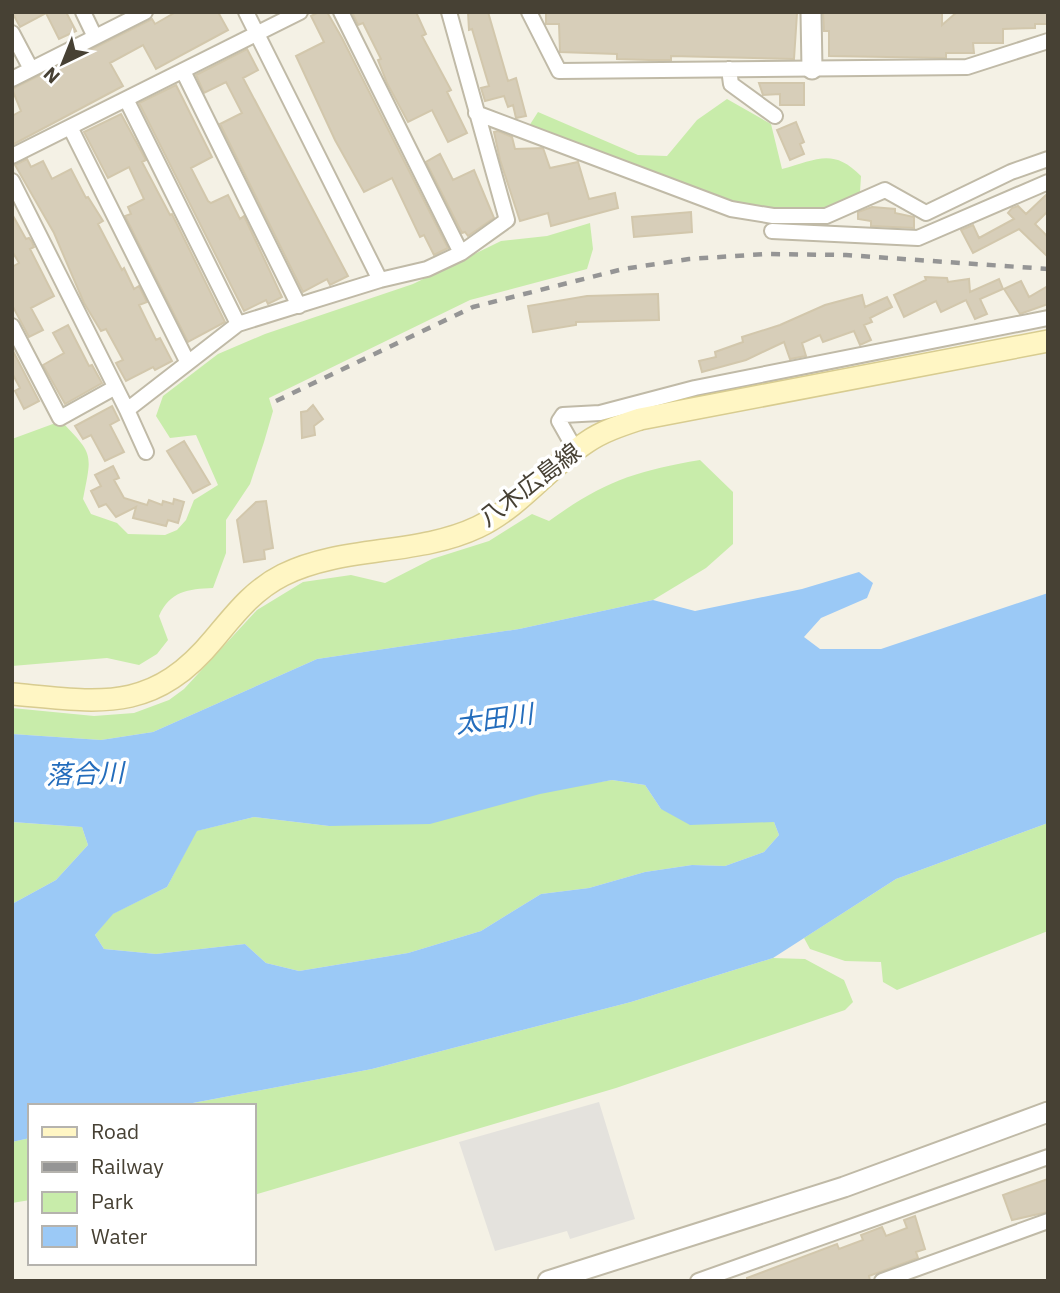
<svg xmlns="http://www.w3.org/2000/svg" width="1060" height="1293" font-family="'IBM Plex Sans','Noto Sans JP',sans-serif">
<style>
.green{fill:#c8ecaa}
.parking{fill:#e4e2dd}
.water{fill:#9bc9f6;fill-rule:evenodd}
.building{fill:#d7ceb9;stroke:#d2c7ac;stroke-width:2}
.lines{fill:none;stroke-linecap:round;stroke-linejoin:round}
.minor-casing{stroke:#c0baa7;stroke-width:18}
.tertiary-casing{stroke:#c0baa7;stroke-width:23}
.secondary-casing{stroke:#d8cc90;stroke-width:24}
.minor{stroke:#fff;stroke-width:14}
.tertiary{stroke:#fff;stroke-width:19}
.secondary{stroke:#fff6c4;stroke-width:21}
.rail{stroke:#959595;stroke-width:4.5;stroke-dasharray:9 9;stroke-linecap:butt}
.labels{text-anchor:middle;stroke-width:7;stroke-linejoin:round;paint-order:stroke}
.street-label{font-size:24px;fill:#474134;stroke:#fff}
.water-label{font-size:26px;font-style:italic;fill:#246dbc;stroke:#fff}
</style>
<rect width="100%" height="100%" fill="#f4f1e5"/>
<path class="green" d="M727,99L771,124L782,169C816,160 833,147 861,176L860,192C848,197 833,208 821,209C737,220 608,156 529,126L538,112L638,155L667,156L697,120Z
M590,223L593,249L587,269L470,300L269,398L273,411L264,442L250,484L226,520V553L213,588C188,589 170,591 159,616L168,640L157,654L139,665L107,658L12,666V439L61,421C94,455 92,453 83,499L91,514L117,523L128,534L165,535L177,530L186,520L194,500L218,485L196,435L170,438L156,416L163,396L218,354L265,334L413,284L501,241L547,236Z
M700,460L733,492V544L706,568L653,600L519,629L317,659L153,732L101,740L12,734V708L94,716L134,713L169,700L184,689L257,610L303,582L351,575L385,583L432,559L489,541L532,514L549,521C603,482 635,471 700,460Z
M612,780L645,785L661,809L735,821L774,822L779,835L764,852L725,866L692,865L645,872L589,888L541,894L481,931L408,953L299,971L266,963L245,944L156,954L104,949L95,935L112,914L167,887L196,831L254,817L329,826Z
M12,822L82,827L88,845L56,880L12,904Z
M1048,823V931L897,990L883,982L881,962L845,961L810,949L804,938L896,879Z
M773,958L805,959L844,980L853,1002L845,1010L616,1088L254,1195V1106H177L372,1069L631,1002Z
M30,1138V1200L12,1203V1142Z"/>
<path class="parking" d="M599,1102L635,1219L570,1239L567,1231L495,1251L459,1142Z"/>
<path class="water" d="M859,572L873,583L867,598L821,618L804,637L820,649H881L1048,593V823L896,879L773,958L631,1002L372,1069L177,1106H30V1138L12,1142V904L56,880L88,845L82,827L12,822V734L101,740L153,732L317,659L519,629L653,600L695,611L802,589ZM612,780L645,785L661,809L690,825L774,822L779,835L764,852L725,866L692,865L645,872L589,888L541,894L481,931L408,953L299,971L266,963L245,944L156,954L104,949L95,935L113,914L167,887L197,831L254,817L329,826L430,824L540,794Z"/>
<path class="building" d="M12,12H66L76,31L59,39L46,13L20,27Z
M176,12H218L228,30L156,69L143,45L110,63L123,86L12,145V116L21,111L12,89L152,19L155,24Z
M319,12H327L342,38L448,248L434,255L424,235L420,237L392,178L364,192L335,140L296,56L324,42L311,16Z
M352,12H416L426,34L422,36L451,90L447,92L467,133L448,142L432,110L408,122L387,83L378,60L381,59L363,23L358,25Z
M468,12H488L508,81L516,78L526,116L516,118L513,105L508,107L504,96L485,101L481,88L489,86L472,29L469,30Z
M546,12L797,13L794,59L671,56V60H649L617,59V54L560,52L559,24H546Z
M823,12H942V25L957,12H1048V24H1035V28L1003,29V43H973L974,53H946V58L829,56V31H824Z
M247,49L258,70L243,78L348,276L330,285L327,279L303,292L220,124L242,113L226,82L204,93L196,75Z
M759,83H804V105H780V94L763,95Z
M176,85L212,157L191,168L208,201L211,203L228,195L240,219L244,216L282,297L268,304L266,300L244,311L139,103Z
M121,114L146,160L142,162L170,215L172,214L225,322L188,342L125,216L131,214L128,207L144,199L129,167L108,178L84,132Z
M796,122L804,142L800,144L804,154L790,160L777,130Z
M498,131L512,137L515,149L543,148L550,168L578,162L589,199L615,193L618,208L551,226L548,213L520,221L500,160L494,132Z
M440,154L453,180L474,170L494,218L468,236L465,232L462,233L426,162Z
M27,159L31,167L43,161L52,179L71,169L86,198L88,197L103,221L98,224L122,270L124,268L134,289L139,286L147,302L139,305L156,340L160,338L172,361L155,370L153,367L126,381L116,363L123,360L106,329L101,331L84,303L54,233L15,165Z
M1048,193V211L1035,224L1048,237V257L1019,229L973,253L961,230L973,225L979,238L1014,219L1008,213L1012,208L1018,206L1026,214Z
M872,207L895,209V213L914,217V228L871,226V221L858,219V212Z
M691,212L692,232L634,237L632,217Z
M12,214L26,239L29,238L32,242L34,247L30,249L54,296L31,308L43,330L29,337L12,305V267L19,263L12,251Z
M925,277L947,278L948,282L969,279L970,292L999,279L1003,289L980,299L987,314L975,319L966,300L941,312L936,301L904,317L894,295L926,280Z
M1021,281L1029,297L1048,286V304L1020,314L1004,289Z
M658,294L659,320L576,322V325L533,332L528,306L587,296Z
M862,295L865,307L887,297L892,307L870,318L872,322L864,325L871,340L860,345L854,331L823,342L820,335L802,343L806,356L790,359L784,342L746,360L702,372L699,361L716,357L715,352L743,342L742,337L780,325L825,305Z
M68,325L89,366L92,365L102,383L65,404L43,365L64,353L53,333Z
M12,349L39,401L24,409L15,391L20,388L12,373Z
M313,405L323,419L314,426L315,435L302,438L301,412L307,411Z
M112,406L119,420L110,425L124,452L105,461L91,435L83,439L75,426Z
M184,441L210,484L193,493L167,451Z
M113,466L119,478L114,480L124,498L147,505L149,500L162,505L163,501L173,504L174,499L184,502L178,523L168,520L166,526L133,518L136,507L116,517L106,504L99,507L91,491L101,486L95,475Z
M266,501L273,548L264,550L265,559L244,562L237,520L256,502Z
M1048,1179V1212L1012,1220L1003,1195Z
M915,1216L925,1249L916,1252L918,1258L869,1276L870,1281H747V1278L837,1244L839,1249L863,1240L861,1235L882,1227L886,1236L907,1228L904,1220Z"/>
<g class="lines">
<g class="minor-casing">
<path id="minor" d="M83,12L95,37
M246,12L380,280
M341,12L461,253
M529,12L559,71L967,67L1048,41
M12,33L31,69
M729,69L731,84L775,116
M183,71L299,306
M12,79L145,12
M126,99L238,324
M476,113L731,209L773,216H826L885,190L926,213L1011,172L1048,159
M70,127L187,361
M12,156L300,12
M12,181L127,410L238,324L380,280L427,269L461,253L507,220L449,12
M772,231L918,238L1048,182
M12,326L60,418L114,388
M127,410L146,452
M576,451L559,421L563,415L600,413L695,388L1048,318
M698,1281L1048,1157
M882,1281L1048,1221"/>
</g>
<g class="tertiary-casing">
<path id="tertiary" d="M811,12L812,69
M548,1281L844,1187L1048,1112"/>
</g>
<g class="secondary-casing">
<path id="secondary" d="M12,694C100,702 152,714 214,639C235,614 253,590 283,575C344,545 417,556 478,527C520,507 549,467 587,442C603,431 622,425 640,419L1048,341"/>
</g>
<use href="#minor" class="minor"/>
<use href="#tertiary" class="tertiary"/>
<use href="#secondary" class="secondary"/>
<path class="rail" d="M276,401L473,307L623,269L689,259L766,254L846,255L1048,269"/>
</g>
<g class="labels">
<g class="street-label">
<text transform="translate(530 485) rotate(-37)" y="8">八木広島線</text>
</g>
<g class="water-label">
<text transform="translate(494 719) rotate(-8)" y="9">太田川</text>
<text transform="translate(85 774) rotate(-2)" y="9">落合川</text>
</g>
</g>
<rect width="1060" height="1293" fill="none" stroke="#474134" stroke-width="28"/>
<rect x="28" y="1104" width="228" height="161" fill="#ffffff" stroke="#b5b3ae" stroke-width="2"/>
<rect x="42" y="1127" width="35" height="10" fill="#fff6c4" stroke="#b5b3ae" stroke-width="2"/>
<text x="91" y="1139" font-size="21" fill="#474134">Road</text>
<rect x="42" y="1162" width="35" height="10" fill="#959595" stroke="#b5b3ae" stroke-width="2"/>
<text x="91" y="1174" font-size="21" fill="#474134">Railway</text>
<rect x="42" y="1192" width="35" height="21" fill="#c8ecaa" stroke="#b5b3ae" stroke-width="2"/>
<text x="91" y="1209" font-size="21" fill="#474134">Park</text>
<rect x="42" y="1226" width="35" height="21" fill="#9bc9f6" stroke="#b5b3ae" stroke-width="2"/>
<text x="91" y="1244" font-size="21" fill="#474134">Water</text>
<g transform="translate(63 63) rotate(223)" stroke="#ffffff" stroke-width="5" paint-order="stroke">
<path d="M0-5L12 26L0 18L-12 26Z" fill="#474134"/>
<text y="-10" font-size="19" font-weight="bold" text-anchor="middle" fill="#474134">N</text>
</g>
</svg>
